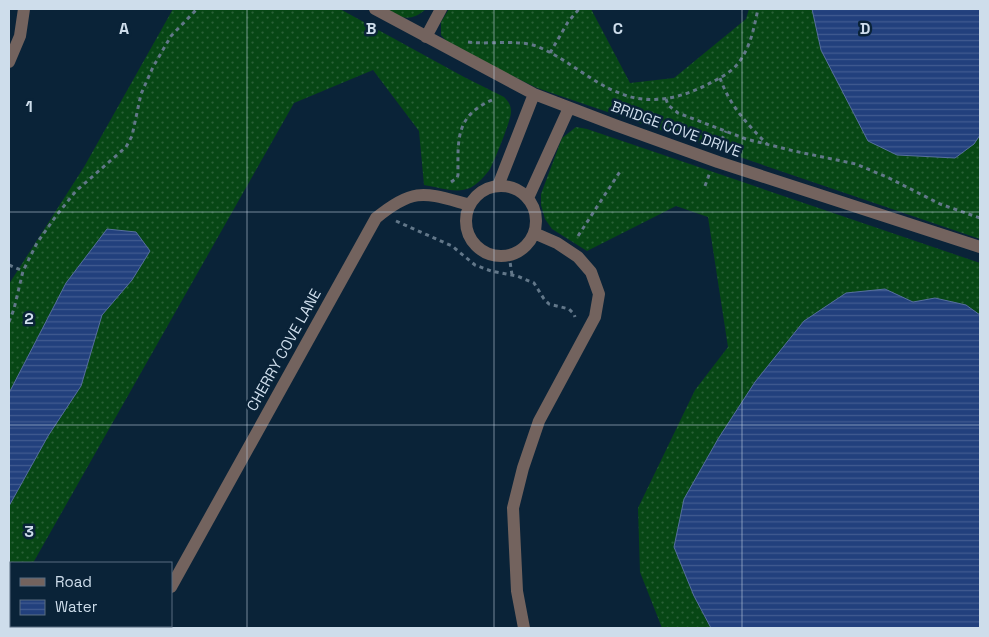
<svg xmlns="http://www.w3.org/2000/svg" width="989" height="637" font-family="'Space Grotesk',sans-serif">
<style>
.grass{fill:url(#grass-dots)}
.water{fill:url(#water-rules);stroke:#566f9e}
.lines{fill:none;stroke-linecap:round;stroke-linejoin:round}
.path{stroke:#627789;stroke-width:3;stroke-dasharray:4 4;stroke-linecap:butt}
.minor{stroke:#73635e;stroke-width:12}
.grid{fill:none;stroke:#ceddeb;stroke-width:1;stroke-opacity:0.55}
.labels{text-anchor:middle;stroke-width:5;stroke-linejoin:round;paint-order:stroke}
.street-label{font-size:15px;fill:#ceddeb;stroke:#0a2338}
.grid-label{font-size:16px;text-anchor:middle;font-weight:bold;fill:#ceddeb;stroke:#0a2338;stroke-width:5;stroke-linejoin:round;paint-order:stroke}
</style>
<defs>
<pattern id="grass-dots" width="8" height="8" patternUnits="userSpaceOnUse" patternTransform="scale(1.25)"><rect width="8" height="8" fill="#074715"/><path d="M2 2h.1M6 6h.1" fill="none" stroke="#2a6137" stroke-width="1.8" stroke-linecap="round"/></pattern>
<pattern id="water-rules" width="6" height="5" patternUnits="userSpaceOnUse" patternTransform="scale(1.25)"><rect width="6" height="5" fill="#22407d"/><path d="M0 2.5h6" fill="none" stroke="#415b90"/></pattern>
</defs>
<rect width="100%" height="100%" fill="#0a2338"/>
<path class="grass" d="M173,9H340L464,77L504,97C508,101 511,105 511,111C512,118 494,162 490,169C485,176 478,184 470,188C456,194 438,187 424,185L419,131L373,70L294,103L33,563H11V619L9,626V506L48,436L81,386L102,315L132,280L66,283L9,393V284L84,167Z
M383,9H426C410,23 401,18 383,9Z
M449,9H591L630,83L674,78L746,19L749,9H812L821,50L973,144L980,135V239L537,88L450,45L441,35V22Z
M576,127L587,129L980,263V315L966,305L935,299L913,302L885,289L804,321L755,382L718,439L684,499L694,596L711,628H662L640,572L638,508L695,390L728,347L708,217L676,206L587,251L552,229L545,219L541,205V194L562,138Z"/>
<path class="water" d="M812,9H980V135L974,144L955,158L897,155L868,141L821,50Z
M107,229L136,232L150,251L132,280L102,315L81,386L48,436L9,506V393L66,283Z
M885,289L913,302L935,298L966,305L980,315V628H711L694,596L674,547L684,499L718,439L755,382L804,321L846,293Z"/>
<g class="lines">
<path class="path" d="M468,42C490,45 514,39 536,46C567,58 591,83 622,94C652,106 685,97 712,82C722,77 733,71 739,62C751,46 754,27 758,9
M550,53L568,22L579,9
M720,78C730,106 747,124 767,144
M666,99L668,105L678,113L746,139L794,151L856,164L889,178L940,204L980,218
M718,147L726,131
M451,182L457,178L458,175C458,140 455,116 492,100
M705,186L710,172
M396,221L452,246L475,265L491,271L517,276L534,283L544,299L549,304L569,309L574,314L575,317
M578,236L621,170
M509,255L512,275
M9,265L23,271
M9,322L14,309L23,271L37,243L56,216L76,191L126,147L132,136L141,94L153,67L171,36L197,9"/>
<path class="minor" d="M375,9L534,94L615,125L718,162L980,247
M426,37L441,9
M9,62L20,36L24,9
M498,186L534,94
M466 221a35 35 0 1 1 70 0a35 35 0 1 1-70 0Z
M528,198L569,108
M171,587L376,218C415,186 425,193 470,205
M155,628L156,626
M524,628L517,591L513,508L523,468L539,421L595,317L599,294L591,272L578,257L557,243L534,233"/>
</g>
<path class="grid" d="M247,9V628M494,9V628M742,9V628M9,212H980M9,425H980"/>
<g class="labels">
<g class="street-label">
<text transform="translate(676 129) rotate(20)" y="5">BRIDGE COVE DRIVE</text>
<text transform="translate(284 350) rotate(-61)" y="5">CHERRY COVE LANE</text>
</g>
</g>
<g class="grid-label">
<text x="124" y="34">A</text>
<text x="371" y="34">B</text>
<text x="618" y="34">C</text>
<text x="865" y="34">D</text>
<text x="29" y="112">1</text>
<text x="29" y="324">2</text>
<text x="29" y="537">3</text>
</g>
<rect width="989" height="637" fill="none" stroke="#ceddeb" stroke-width="20"/>
<rect x="10" y="562" width="162" height="65" fill="#0a2338" stroke="#586d80"/>
<rect x="20" y="578" width="25" height="8" fill="#73635e" stroke="#586d80"/>
<text x="55" y="587" font-size="15" fill="#ceddeb">Road</text>
<rect x="20" y="600" width="25" height="15" fill="url(#water-rules)" stroke="#586d80"/>
<text x="55" y="612" font-size="15" fill="#ceddeb">Water</text>
</svg>
